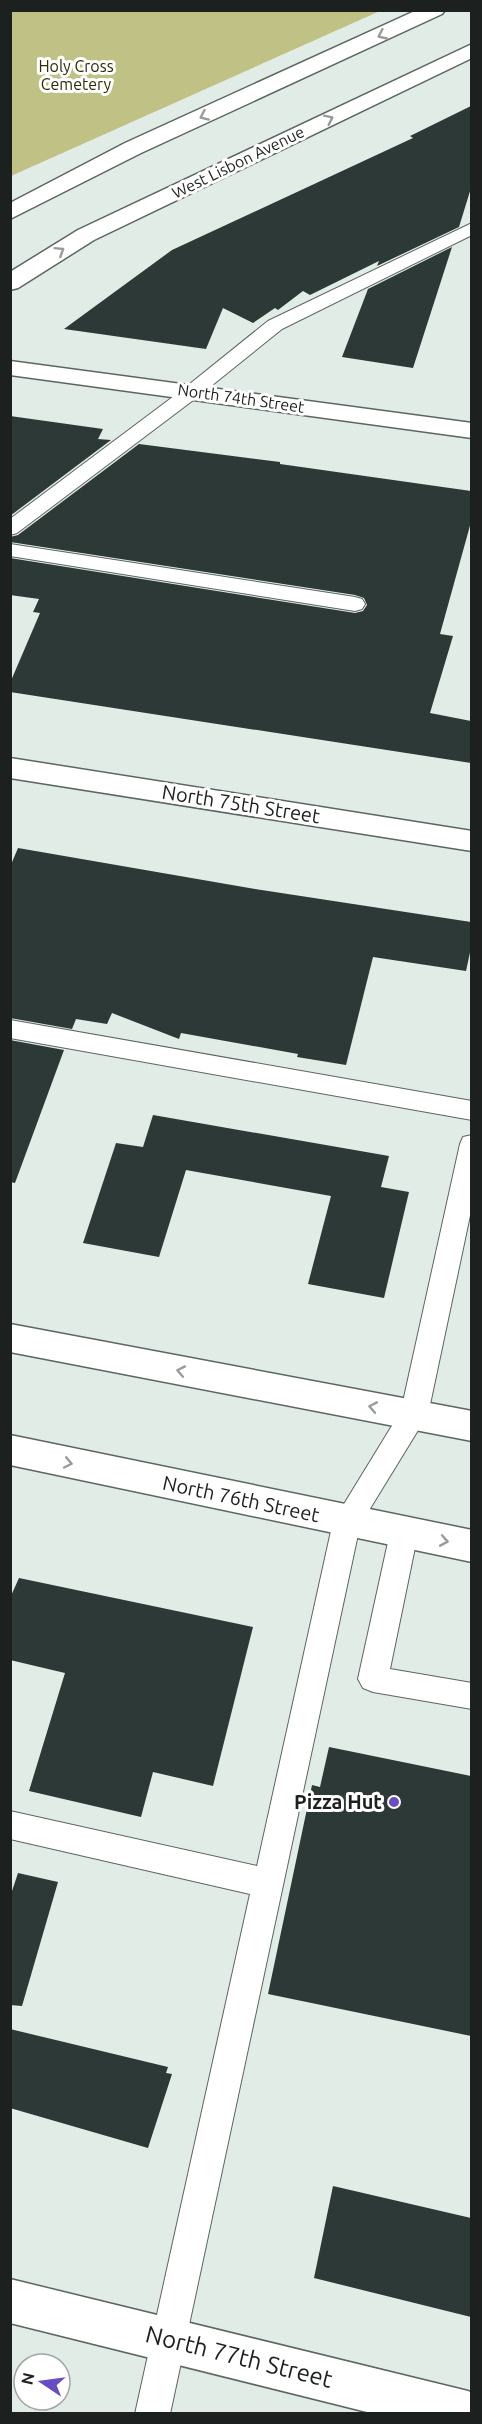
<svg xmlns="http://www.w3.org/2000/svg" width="482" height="2424" font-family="Ubuntu,sans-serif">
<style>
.green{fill:#c0c184}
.building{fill:#2d3937}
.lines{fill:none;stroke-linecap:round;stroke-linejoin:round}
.lane-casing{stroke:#5b6660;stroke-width:2}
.street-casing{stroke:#5b6660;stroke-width:3}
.secondary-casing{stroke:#5b6660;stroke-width:3}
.lane{fill:#fff;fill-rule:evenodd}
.street{fill:#fff;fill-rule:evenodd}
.secondary{fill:#fff;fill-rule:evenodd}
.oneway{stroke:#999b9a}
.poi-dot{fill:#674cc5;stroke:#fff;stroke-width:2}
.labels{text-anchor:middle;stroke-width:6;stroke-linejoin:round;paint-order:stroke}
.far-park-label{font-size:16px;fill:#2c2c09;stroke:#fff}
.far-street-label{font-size:16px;fill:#1c201e;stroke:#fff}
.street-label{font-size:20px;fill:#1c201e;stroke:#fff}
.poi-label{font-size:20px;font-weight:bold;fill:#1c201e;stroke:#fff;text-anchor:end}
.near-street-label{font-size:24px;fill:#1c201e;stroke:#fff}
</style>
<rect width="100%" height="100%" fill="#e0ece5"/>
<path class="green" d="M11,10H380V11L11,176Z"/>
<path class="building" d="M471,106V188L459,227L377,266L379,261L310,295L303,291L278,310L275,308L253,323L223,308L206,349L64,329L172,250L413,138L410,136Z
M452,247L413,368L342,357L368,289Z
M10,416L103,429L98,439L111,440L10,516Z
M139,444L280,462V464L471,491V522L440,634L453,636L430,713L471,721V763L10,692V683L40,613L33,612L39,599L10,595V558L355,613L363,611L367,605L364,598L355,595L10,542V537L18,535Z
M18,848L255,889L471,922V948L466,971L373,957L346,1065L297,1057L298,1054L181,1033L179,1039L112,1013L107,1024L76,1019L72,1029L10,1018V867Z
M10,1040L64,1050L15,1183L10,1182Z
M153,1115L389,1156L381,1187L409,1192L384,1298L308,1284L331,1196L186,1170L159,1257L83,1243L116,1143L143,1147Z
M19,1578L253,1627L213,1786L153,1772L141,1817L29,1791L65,1673L10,1660V1598Z
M329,1747L471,1776V2036L268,1994L312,1785L320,1787Z
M18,1873L58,1882L22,2006L10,2005V1897Z
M10,2029L168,2067L166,2073L172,2074L148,2148L10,2108Z
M333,2186L471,2218V2317L314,2278Z"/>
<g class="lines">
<g class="lane-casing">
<path id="lane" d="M472,223V235L282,329L200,395L17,533L10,535V519L186,387L268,321Z
M10,544L355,597L362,599L365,604L362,609L355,611L10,556Z
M10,1020L472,1101V1120L10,1038Z
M472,1135V1206L428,1414L360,1525L170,2414H135L250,1894L10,1839V1811L257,1866L333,1522L401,1411L460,1144L463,1137Z
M404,1521L414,1524L418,1533L390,1669L472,1683V1709L373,1692L363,1688L358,1679L390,1533L394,1524Z"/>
</g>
<g class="street-casing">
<path id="street" d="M10,361L472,423V438L10,375Z
M10,758L472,831V851L10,778Z
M10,2279L468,2391L472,2393V2414H375L10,2323Z"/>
</g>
<g class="secondary-casing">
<path id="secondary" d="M417,10H445L442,14L141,153L10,219V203L125,143Z
M472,44V58L94,240L18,288L10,290V272L78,230Z
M10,1324L472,1411V1441L10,1352Z
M10,1435L472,1530V1562L10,1465Z"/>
</g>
<use href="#lane" class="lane"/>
<use href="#street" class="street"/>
<use href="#secondary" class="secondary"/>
</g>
<defs><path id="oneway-chevron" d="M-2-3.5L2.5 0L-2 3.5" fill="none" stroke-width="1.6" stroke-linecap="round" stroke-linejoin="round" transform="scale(1.5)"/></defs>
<g class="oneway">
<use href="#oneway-chevron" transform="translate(382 35) rotate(155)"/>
<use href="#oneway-chevron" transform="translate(204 116) rotate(156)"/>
<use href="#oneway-chevron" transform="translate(329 119) rotate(-26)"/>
<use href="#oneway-chevron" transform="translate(60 251) rotate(-32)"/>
<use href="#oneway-chevron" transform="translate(181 1371) rotate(-169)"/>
<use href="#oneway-chevron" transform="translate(373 1407) rotate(-169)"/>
<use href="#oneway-chevron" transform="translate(68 1463) rotate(12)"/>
<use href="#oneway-chevron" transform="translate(444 1541) rotate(10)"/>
</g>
<circle class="poi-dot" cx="394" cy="1802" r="6"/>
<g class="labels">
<g class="far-park-label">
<text x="76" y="72">Holy Cross<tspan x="76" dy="18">Cemetery</tspan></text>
</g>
<g class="far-street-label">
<text transform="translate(238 162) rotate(-26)" y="6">West Lisbon Avenue</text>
<text transform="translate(241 398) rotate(8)" y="6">North 74th Street</text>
</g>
<g class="street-label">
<text transform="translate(241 804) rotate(9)" y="7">North 75th Street</text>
<text transform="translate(241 1499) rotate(12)" y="7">North 76th Street</text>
</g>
<g class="poi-label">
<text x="382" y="1809">Pizza Hut</text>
</g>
<g class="near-street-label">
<text transform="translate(239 2357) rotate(14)" y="8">North 77th Street</text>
</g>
</g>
<rect width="482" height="2424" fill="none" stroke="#1c201e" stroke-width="24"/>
<g transform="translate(42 2382) rotate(283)"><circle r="28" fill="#ffffff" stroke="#a4a6a5" stroke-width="1.5"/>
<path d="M0-4.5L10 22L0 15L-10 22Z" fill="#674cc5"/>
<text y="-9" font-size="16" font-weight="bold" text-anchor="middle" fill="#1c201e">N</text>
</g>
</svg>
